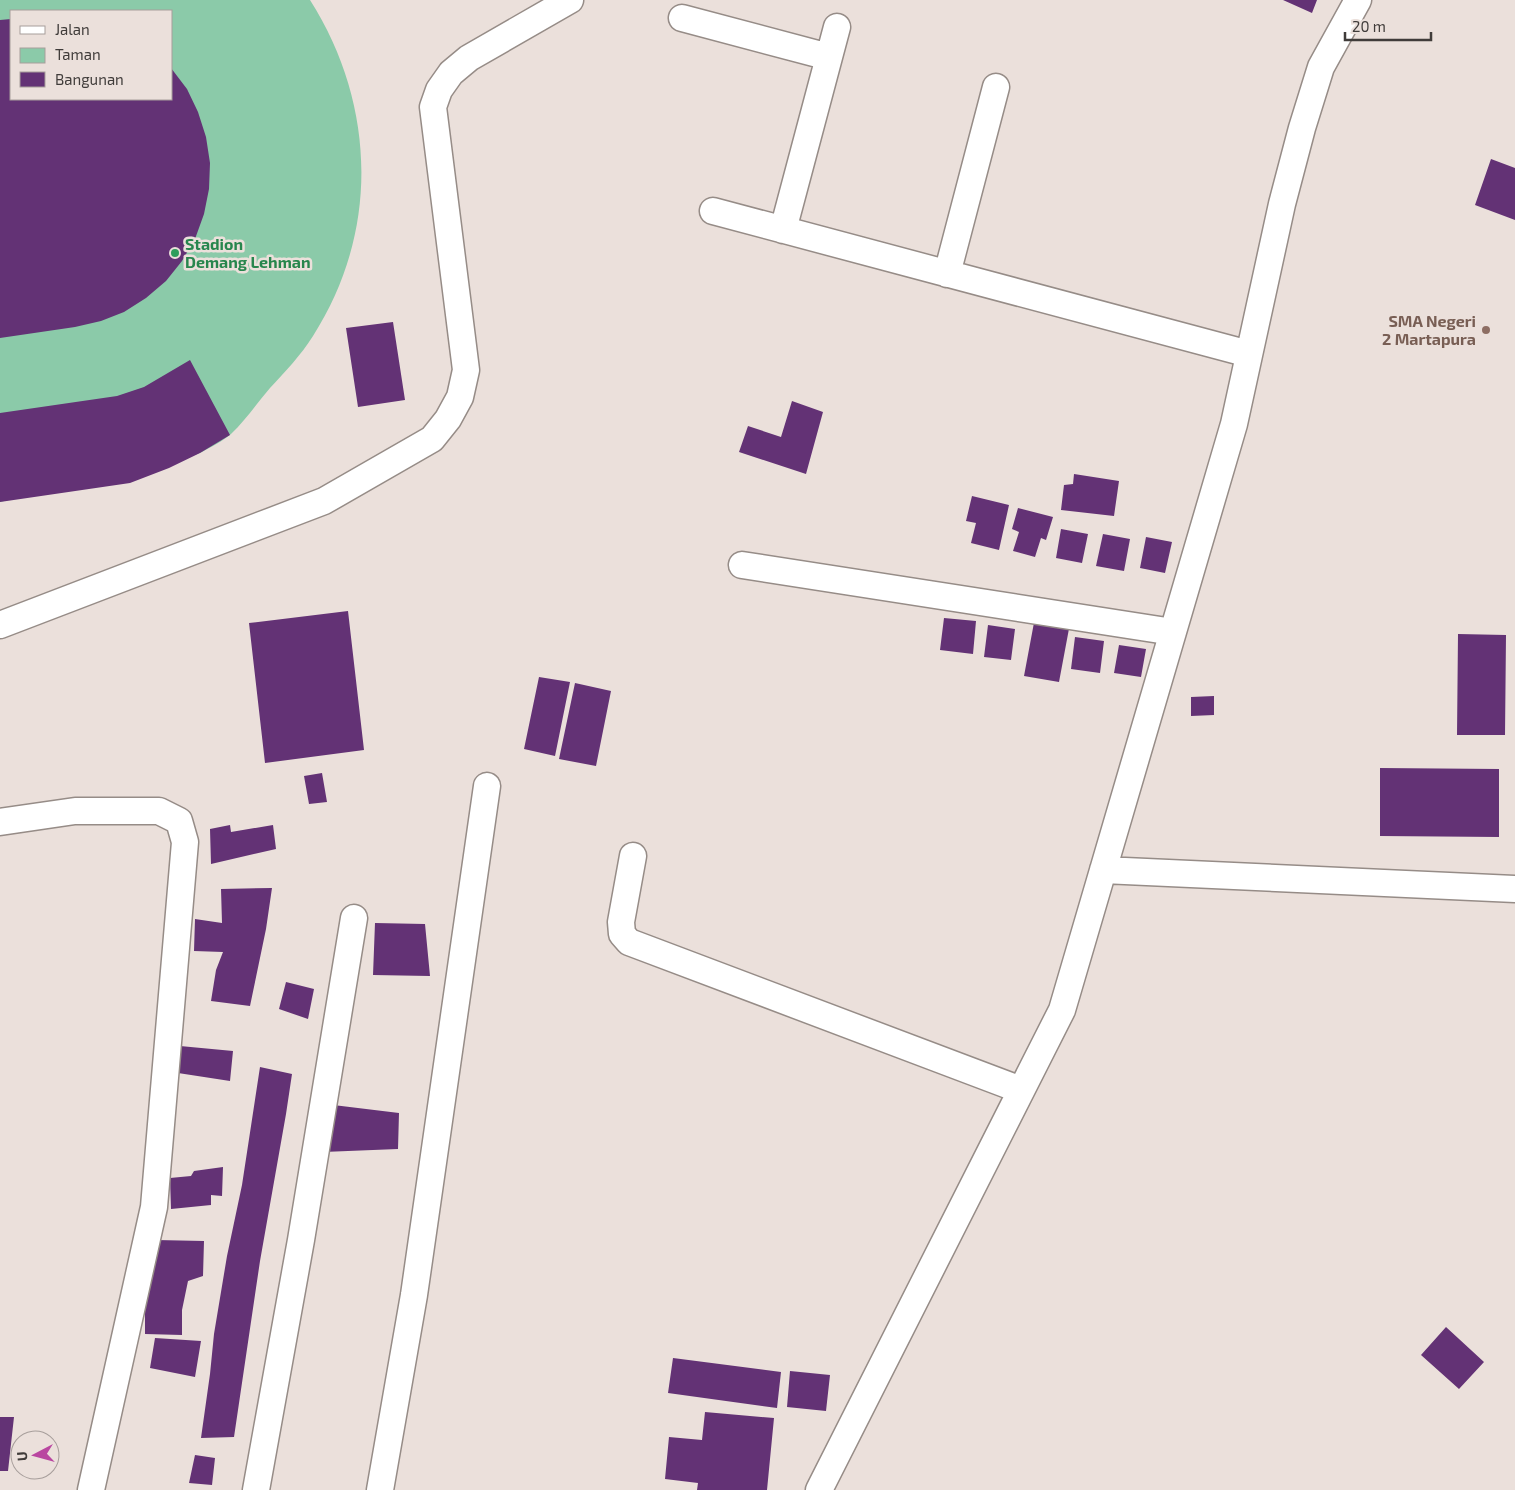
<svg xmlns="http://www.w3.org/2000/svg" width="1515" height="1490" font-family="'Exo 2',sans-serif">
<style>
.green{fill:#8bcaa9;fill-rule:evenodd}
.building{fill:#633275}
.lines{fill:none;stroke-linecap:round;stroke-linejoin:round}
.street-casing{stroke:#968c87;stroke-width:29}
.street{stroke:#fff;stroke-width:26}
.leisure-dot{fill:#2e9e5b;stroke:#ebe0db;stroke-width:2}
.education-dot{fill:#8d6e63;stroke:#ebe0db;stroke-width:2}
.labels{text-anchor:middle;stroke-width:5;stroke-linejoin:round;paint-order:stroke}
.leisure-label{font-size:16px;font-weight:bold;fill:#27864d;stroke:#ebe0db;text-anchor:start}
.education-label{font-size:16px;font-weight:bold;fill:#785e54;stroke:#ebe0db;text-anchor:end}
</style>
<rect width="100%" height="100%" fill="#ebe0db"/>
<path class="green" d="M0,0H310C376,104 380,231 313,336C301,355 285,372 270,388C257,403 245,421 231,434C223,441 211,447 202,452C187,459 160,463 143,467C95,479 48,490 0,502ZM11,11H171V99H11Z"/>
<path class="building" d="M1283,0H1317L1312,13Z
M11,19V99H171V68L187,89L198,112L206,137L210,163L209,189L204,214L195,239L182,261L166,281L146,298L124,312L101,321L75,327L0,338V20Z
M1491,159L1515,168V220L1475,205Z
M393,322L405,400L358,407L346,328Z
M190,360L230,435L200,453L169,468L130,483L0,502V413L117,396L144,387Z
M792,401L823,412L806,474L739,452L748,426L781,437Z
M1074,474L1119,481L1114,516L1061,510L1064,485L1073,484Z
M972,496L1009,505L999,550L971,543L976,523L966,521Z
M1018,508L1053,517L1046,540L1041,538L1035,557L1013,551L1019,532L1012,529Z
M1061,529L1088,534L1082,563L1056,558Z
M1103,534L1130,539L1124,571L1096,566Z
M1146,537L1172,542L1165,573L1140,568Z
M348,611L364,750L265,763L249,623Z
M1036,612L1071,618L1059,682L1024,676Z
M944,618L976,621L973,654L940,650Z
M988,625L1015,629L1011,660L984,657Z
M1458,634L1506,635L1505,735H1457Z
M1075,637L1104,641L1100,673L1071,669Z
M1119,645L1146,649L1141,677L1114,673Z
M539,677L570,682L555,756L524,749Z
M575,683L611,691L596,766L559,759Z
M1214,696V715L1191,716V697Z
M1380,768L1499,769V837L1380,836Z
M322,773L327,802L309,804L304,776Z
M230,825L231,832L273,825L276,849L211,864L210,829Z
M272,888L266,929L250,1006L211,1001L216,970L223,952L194,951L195,919L222,923L221,889Z
M375,923L425,924L430,976L373,975Z
M286,982L314,989L308,1019L279,1009Z
M180,1046L233,1051L230,1081L178,1073Z
M260,1067L292,1074L286,1114L260,1261L234,1437L201,1438L210,1374L214,1334L227,1256L242,1185Z
M325,1104L399,1113L398,1149L323,1152Z
M223,1167L222,1196L211,1195V1205L171,1209L170,1178L191,1176L194,1171Z
M156,1240L204,1241L203,1276L188,1281L182,1310V1335L145,1334V1305Z
M1446,1327L1484,1362L1459,1389L1421,1355Z
M155,1338L201,1341L195,1377L150,1368Z
M673,1358L781,1372L777,1408L668,1393Z
M790,1371L830,1375L826,1411L787,1407Z
M705,1412L774,1418L767,1490H697L698,1483L665,1479L669,1437L702,1440Z
M0,1417H14L8,1471H0Z
M195,1455L215,1458L212,1485L189,1483Z"/>
<g class="lines">
<g class="street-casing">
<path id="street" d="M682,18L829,57
M713,211L1249,354
M783,230L837,27
M947,274L996,87
M742,565L1173,632
M0,625L324,501L432,439L448,419L460,397L466,370L433,107L439,90L451,73L469,58L570,0
M0,822L75,811H159L179,821L185,842L154,1207L91,1490
M633,856L621,922L622,934L629,942L1021,1090
M1103,870L1515,889
M256,1490L301,1240L354,918
M380,1490L414,1295L487,786
M819,1490L1062,1010L1234,424L1282,204L1302,128L1321,67L1358,0"/>
</g>
<use href="#street" class="street"/>
</g>
<circle class="leisure-dot" cx="175" cy="253" r="5"/>
<circle class="education-dot" cx="1486" cy="330" r="5"/>
<g class="labels">
<g class="leisure-label">
<text x="185" y="250">Stadion<tspan x="185" dy="18">Demang Lehman</tspan></text>
</g>
<g class="education-label">
<text x="1476" y="327">SMA Negeri<tspan x="1476" dy="18">2 Martapura</tspan></text>
</g>
</g>
<rect x="10" y="10" width="162" height="90" fill="#ebe0db" stroke="#a79e9b"/>
<rect x="20" y="26" width="25" height="8" fill="#ffffff" stroke="#a79e9b"/>
<text x="55" y="35" font-size="15" fill="#403c3a">Jalan</text>
<rect x="20" y="48" width="25" height="15" fill="#8bcaa9" stroke="#a79e9b"/>
<text x="55" y="60" font-size="15" fill="#403c3a">Taman</text>
<rect x="20" y="72" width="25" height="15" fill="#633275" stroke="#a79e9b"/>
<text x="55" y="85" font-size="15" fill="#403c3a">Bangunan</text>
<g transform="translate(35 1455) rotate(264)"><circle r="24" fill="#ebe0db" stroke="#a79e9b"/>
<path d="M0-4L9 19L0 12L-9 19Z" fill="#b946a0"/>
<text y="-8" font-size="14" font-weight="bold" text-anchor="middle" fill="#403c3a">U</text>
</g>
<path d="M1345 32v8h86v-8" fill="none" stroke="#403c3a" stroke-width="2.5"/>
<text x="1352" y="32" font-size="15" fill="#403c3a" stroke="#ebe0db" stroke-width="4" paint-order="stroke">20 m</text>
</svg>
